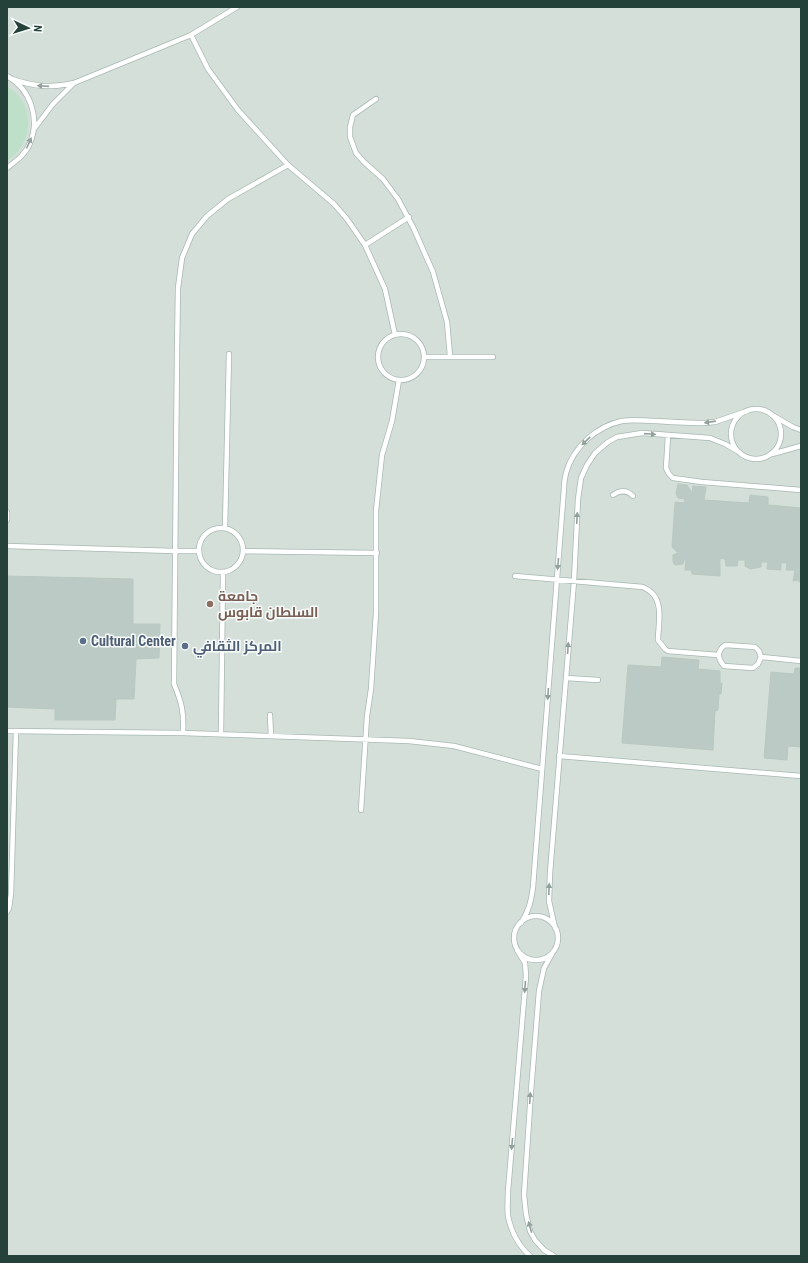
<svg xmlns="http://www.w3.org/2000/svg" width="808" height="1263" font-family="'Roboto Condensed',Cairo,sans-serif">
<style>
.built{fill:#d4dfda}
.green{fill:#bfe0c8}
.building{fill:#bbcac4;stroke:#b8c9c2}
.lines{fill:none;stroke-linecap:round;stroke-linejoin:round}
.lane-casing{stroke:#a8b8b2;stroke-width:6}
.lane{stroke:#fff;stroke-width:4.5}
.oneway{fill:#92a09c}
.education-dot{fill:#8d6e63;stroke:#f7fbf9;stroke-width:1.5}
.service-dot{fill:#5c6f8a;stroke:#f7fbf9;stroke-width:1.5}
.labels{text-anchor:middle;stroke-width:3;stroke-linejoin:round;paint-order:stroke}
.education-label{font-size:14px;font-weight:bold;fill:#785e54;stroke:#f7fbf9;text-anchor:start}
.service-label{font-size:14px;font-weight:bold;fill:#4e5e75;stroke:#f7fbf9;text-anchor:start}
</style>
<rect width="100%" height="100%" fill="#e6efeb"/>
<path class="built" d="M7,7H801V1256H7Z"/>
<path class="green" d="M7,86C10,89 14,91 17,94C36,114 30,147 7,161Z"/>
<path class="building" d="M678,484L687,485L692,493L693,486L706,487L704,500L749,503L750,495L768,497V505L801,508V582H799V580L793,581L795,570H786L787,563H781V570L767,569L768,562H761V567L750,569L745,566V560H738L737,566H726L725,559L720,558V576L692,574L691,570H685L686,560H684L683,564L675,565L673,562V555L678,553L672,547L675,502L684,503L685,499L678,498L676,493Z
M7,576L133,579V624H160L159,658L136,659L134,699H116L115,720H55V709L7,707Z
M662,657L699,660L698,669L720,671V683H722L721,694H719L718,710L715,711L713,750L622,743L628,665L661,667Z
M795,668H801V747L788,746L787,760L764,758L771,672L794,674Z"/>
<g class="lines">
<g class="lane-casing">
<path id="lane" d="M191,35L208,69L238,110L288,165L334,204L347,219L365,245L385,289L395,335
M7,76C31,89 40,119 30,143C26,154 16,161 7,168
M12,79C35,87 51,88 74,83L191,35L237,7
M376,99L353,115L350,127V137L356,153L364,162L383,179L398,199L414,229L433,272L447,322L450,356
M34,129L53,104L74,83
M365,245L409,217
M378 357a23 23 0 1 1 46 0a23 23 0 1 1-46 0Z
M424,357H493
M731 434a25 25 0 1 1 50 0a25 25 0 1 1-50 0Z
M774,416L793,427L801,430
M668,436L666,468L669,474L673,478L702,482L801,490
M772,454L801,446
M613,495C620,490 627,490 633,496
M7,512V520
M199 550a22 22 0 1 1 44 0a22 22 0 1 1-44 0Z
M225,528L229,354
M7,546L175,551H199
M243,551L377,553
M515,576L643,587C646,589 649,590 651,592C664,603 658,626 658,640L665,649L668,651L718,655
M725,645L755,647L759,651L761,657L758,664L753,668L724,666C717,658 717,651 725,645Z
M761,657L801,661
M566,678L598,680
M270,715L271,736
M7,731L183,733L409,741L454,746L542,769
M183,733C184,713 182,703 174,684L177,351L178,288L182,258L192,234L207,216L228,199L288,165
M221,734L223,572
M559,756L801,776
M361,810L367,716L371,689L376,613V511L382,455L392,421L399,380
M7,912L9,908L11,894L16,731
M514 938a22 22 0 1 1 44 0a22 22 0 1 1-44 0Z
M521,923C529,910 531,902 533,887L564,488C564,483 565,477 566,473C573,447 597,426 622,421C633,419 645,421 656,421C672,422 689,423 705,423L715,422L747,411
M555,928L549,901L550,873L574,581L578,499L581,478L587,465L595,453L608,442L617,437L642,433L710,438L725,444L739,452
M517,950L525,963L526,976L508,1191C508,1199 507,1208 508,1216C511,1231 519,1246 530,1256
M553,952L544,968L539,991L531,1091L524,1195L526,1214L530,1231L535,1240L544,1250L554,1256"/>
</g>
<use href="#lane" class="lane"/>
</g>
<defs><path id="oneway-solid" d="M-6-.8H1V-3.2L6.5 0L1 3.2V.8H-6Z"/></defs>
<g class="oneway">
<use href="#oneway-solid" transform="translate(43 86) rotate(-176)"/>
<use href="#oneway-solid" transform="translate(29 143) rotate(-66)"/>
<use href="#oneway-solid" transform="translate(710 422) rotate(172)"/>
<use href="#oneway-solid" transform="translate(650 434) rotate(4)"/>
<use href="#oneway-solid" transform="translate(586 441) rotate(136)"/>
<use href="#oneway-solid" transform="translate(577 518) rotate(-87)"/>
<use href="#oneway-solid" transform="translate(558 564) rotate(95)"/>
<use href="#oneway-solid" transform="translate(568 648) rotate(-86)"/>
<use href="#oneway-solid" transform="translate(548 694) rotate(94)"/>
<use href="#oneway-solid" transform="translate(549 889) rotate(-88)"/>
<use href="#oneway-solid" transform="translate(525 987) rotate(94)"/>
<use href="#oneway-solid" transform="translate(530 1098) rotate(-87)"/>
<use href="#oneway-solid" transform="translate(512 1144) rotate(95)"/>
<use href="#oneway-solid" transform="translate(530 1227) rotate(-106)"/>
</g>
<circle class="education-dot" cx="210" cy="604" r="4"/>
<g class="service-dot">
<circle cx="83" cy="641" r="4"/>
<circle cx="185" cy="646" r="4"/>
</g>
<g class="labels">
<g class="education-label">
<text x="218" y="601">جامعة<tspan x="218" dy="16">السلطان قابوس</tspan></text>
</g>
<g class="service-label">
<text x="91" y="646">Cultural Center</text>
<text x="193" y="651">المركز الثقافي</text>
</g>
</g>
<rect width="808" height="1263" fill="none" stroke="#24423a" stroke-width="16"/>
<g transform="translate(28 28) rotate(94)" stroke="#f7fbf9" stroke-width="3" paint-order="stroke">
<path d="M0-3L7 15L0 10L-7 15Z" fill="#24423a"/>
<text y="-6" font-size="11" font-weight="bold" text-anchor="middle" fill="#24423a">N</text>
</g>
</svg>
